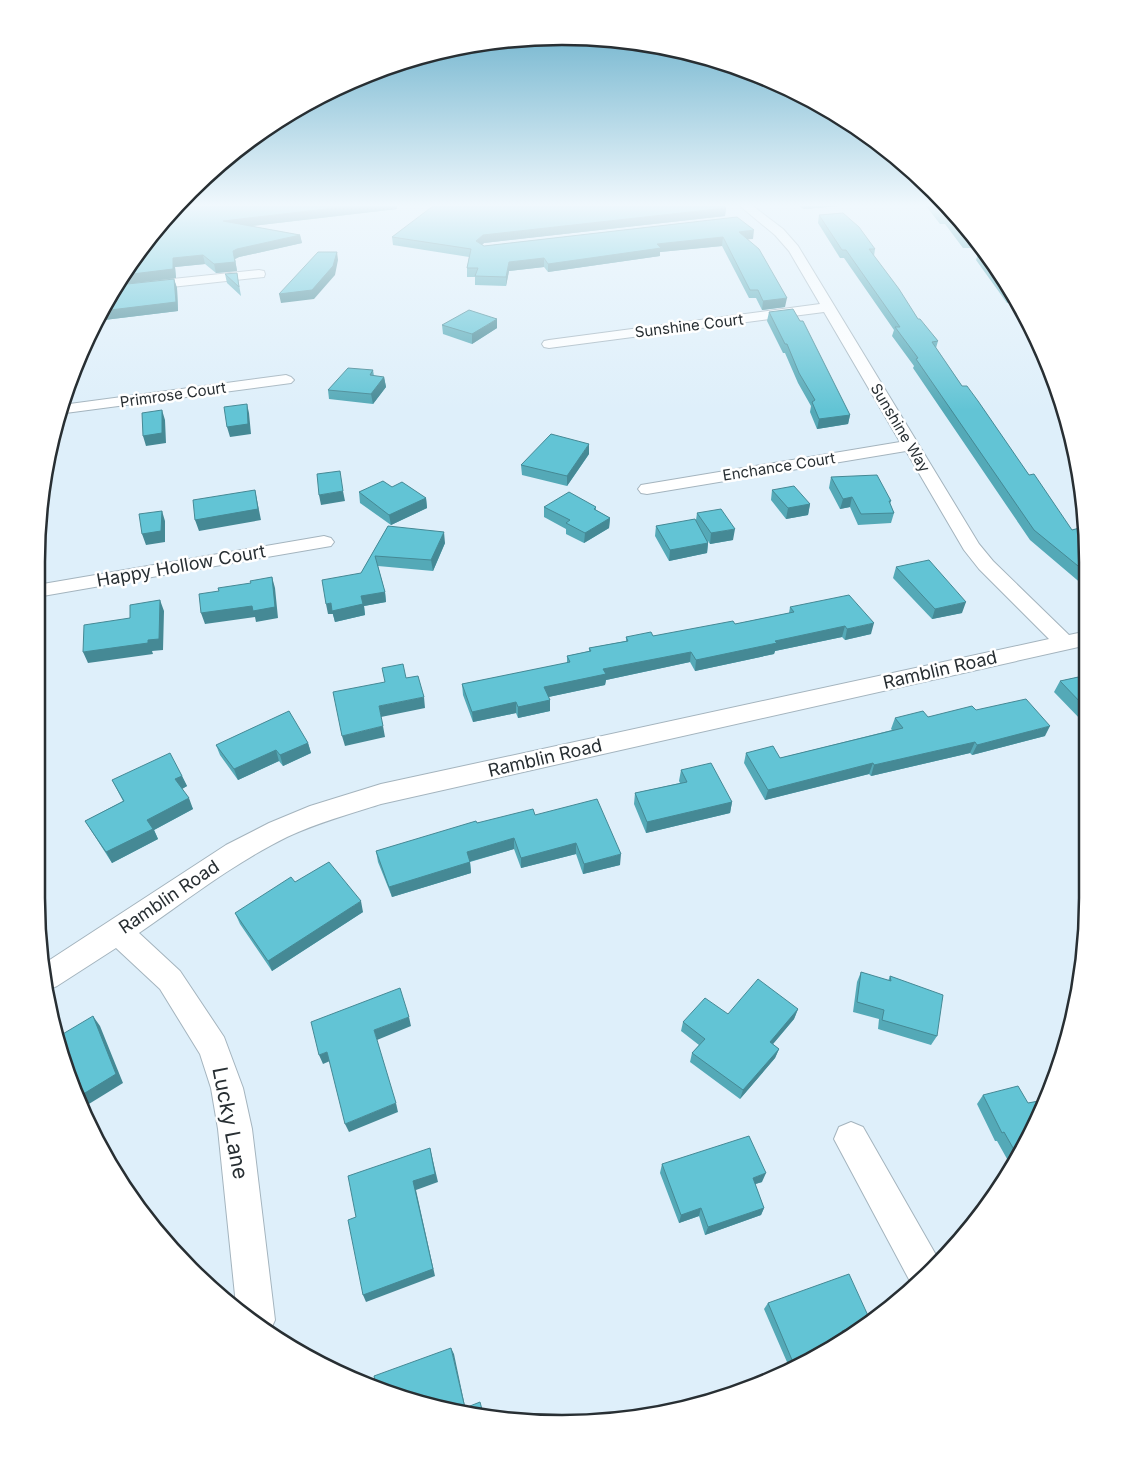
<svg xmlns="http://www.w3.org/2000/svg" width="1124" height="1460" font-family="Inter,sans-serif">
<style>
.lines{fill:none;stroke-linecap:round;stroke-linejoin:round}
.street-casing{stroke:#a4b4be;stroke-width:2}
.street{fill:#fff;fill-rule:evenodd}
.wall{fill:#54a9b7}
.shaded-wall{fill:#458995}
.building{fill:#62c4d5;stroke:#458995}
.labels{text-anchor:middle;stroke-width:5;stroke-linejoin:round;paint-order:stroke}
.far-street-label{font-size:15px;fill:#282f33;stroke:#fff}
.street-label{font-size:18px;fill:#282f33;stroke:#fff}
.near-street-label{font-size:21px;fill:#282f33;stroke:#fff}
.rim{fill:none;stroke:#282f33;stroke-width:2.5}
</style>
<rect width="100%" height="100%" fill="#deeffa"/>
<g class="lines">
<g class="street-casing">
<path id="street" d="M740,206H753L783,229L798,246L979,544L993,561L1069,635L1083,632V646L381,804C349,814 317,823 287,837C234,863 187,900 139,933L180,971L224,1037L243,1088L252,1129L275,1320L270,1331L236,1305L218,1129L211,1088L200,1054L160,989L116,948L57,986L48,990L45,963L226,845L269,823L310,806L381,784L1049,639L979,569L964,550L906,451L647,494L641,493L638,489L641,485L647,484L900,442L824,312L549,348L544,347L542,344L544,341L549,340L820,304L789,251L775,235Z
M259,270L264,271L265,274L264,277L144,290L137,286L144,282Z
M286,375L291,377L294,380L291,383L58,414L62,405Z
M324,536L331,538L334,542L331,546L37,597V585Z
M851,1122L863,1127L940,1262L913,1287L834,1139L839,1127Z"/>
</g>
<use href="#street" class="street"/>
</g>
<path class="wall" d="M179,206H397V209L252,226L300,235L302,243L239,257L235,259L237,271L216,273L205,264L175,267L176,278L119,285L174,279L177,288L178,311L96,321L145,242Z
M799,206H839L804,209Z
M926,206H947L981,248H963L945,224H940Z
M726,208L725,216L484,243L482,245L484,246L737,217L753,239H748L785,307L762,310L756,298H749L722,246L660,252V256L548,272L544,267L509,271L506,286L475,285V277H467V268L469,257L393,245L392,237Z
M819,215L875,249L874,256L918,319L938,341L936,348L962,386L1029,475L1072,530L1083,527V585L1030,540L913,368L914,366L892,336L894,330L844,258H840L818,223Z
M979,251L999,270L1016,303H1007L976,260Z
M237,273L241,296L227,283L225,274Z
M769,312L850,415L848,424L817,429L810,412L811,406L798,383L785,353H783L767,321Z
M442,325L497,328L472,344L443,334Z
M373,370L374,376L384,377L386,387L373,404L329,399L328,390Z
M589,454L567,486L522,475L521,465Z
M831,477L891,501L890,504L894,513L891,523L858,525L850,507L840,509L829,488Z
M392,487L426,498L427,508L391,525L360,503L359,492Z
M772,490L810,504L808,515L786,519L771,500Z
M544,507H596V510L610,518L609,528L584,543L566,534V529L544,517Z
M697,513L733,540L710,544L708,541V543L707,553L669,561L655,536L656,526L696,520Z
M388,526L445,543L433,571L378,566L385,592L386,602L364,606L365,615L335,622L333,614H328L361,573Z
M896,567L962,613L932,619L893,578Z
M790,607L871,634L845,640L842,637L775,651L774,654L695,671L690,662L606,680L605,685L548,697L550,700V711L518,718L516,713L473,722L463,695L462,684L567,663V656L589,651V648L626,641V637L653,636L735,624L789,613Z
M1083,676V722L1054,692L1060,681Z
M976,710L1045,736L972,755L970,753L871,776L869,774L765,800L744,763L746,753L780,758L892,730L891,729L895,718L928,717Z
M308,743L311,753L283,766L279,761L238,780L220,755L216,745Z
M681,770L732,802L730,813L646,833L634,804L635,793L680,783L679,781Z
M182,776L187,786L182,789L193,809L154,830L158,839L112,863L85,821L123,801L112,780Z
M535,815L620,865L583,874L576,854L521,868L514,849L470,862L471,873L392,897L378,862L376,851L477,823Z
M295,882L363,912L272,971L240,924L235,913Z
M861,972L888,981L890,976L937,1036L931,1045L878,1029L879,1019L853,1012L857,982Z
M798,1009L794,1019L773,1044L779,1049L775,1058L740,1099L690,1062L692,1053L699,1045L681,1031L683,1022L728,1014Z
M983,1095L1028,1103L1044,1100L1011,1166L997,1141H995L977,1104Z
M662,1164L762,1182L755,1184L764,1208L761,1215L705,1235L699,1216L679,1223L660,1173Z
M768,1303L844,1335L846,1340L790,1369L764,1309Z"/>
<path class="shaded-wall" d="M352,206H397V209L225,229L223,221Z
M804,206H839L804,209Z
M726,208L725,216L484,243L476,250V241L483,235Z
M754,230L753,239L738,240L739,232Z
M300,235L302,243L239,257L235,259L237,271L216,273L214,264L233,251L237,249Z
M723,237L722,246L660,252V256L548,272V264L657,244Z
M337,252L338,260L335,275L314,299L281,303L279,294Z
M203,255L205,264L175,267L176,278L118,285L124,275L173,258Z
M544,258V267L509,271L506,286V277L509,262Z
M174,279L177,288L178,311L96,321L102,311Z
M787,298L785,307L762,310L763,301Z
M497,319V328L472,344V334Z
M384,377L386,387L373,404L371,394Z
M247,404L249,413L251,434L230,437L227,427Z
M162,410L165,420L166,443L146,446L143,436Z
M850,415L848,424L817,429L819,419Z
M589,444V454L567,486V476Z
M255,490L261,520L199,531L195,520Z
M343,491L345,501L321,505L319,495Z
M852,497L850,507L840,509L843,499Z
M426,498L427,508L391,525L389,515Z
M810,504L808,515L786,519L788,508Z
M162,511L165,521V542L146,545L142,534Z
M610,518L609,528L584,543L585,533Z
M735,529L733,540L710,544L711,533Z
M444,532L445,543L433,571L431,560Z
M708,543L707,553L669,561L670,550Z
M272,577L275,588L278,618L256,622L255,617L205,624L201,613Z
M385,592L386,602L364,606L365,615L335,622L332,611L361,596Z
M160,600L164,611L163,650L152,651L153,654L88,663L83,652L148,640Z
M966,602L962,613L932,619L935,609Z
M331,603L333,614H328L326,604Z
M874,623L871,634L845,640L847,629Z
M845,626L842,637L775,651L774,654L695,671L696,660L775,641Z
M691,652L690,662L606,680L605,685L544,698V687L603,669Z
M424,697L425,708L381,717L379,706Z
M550,700V711L518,718V707Z
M516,702V713L473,722L472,712Z
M383,726L385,737L345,746L342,736Z
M1050,726L1045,736L972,755L977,745Z
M975,742L970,753L871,776L874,765Z
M308,743L311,753L283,766L280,755Z
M276,750L279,761L238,780L234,769Z
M873,763L869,774L765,800L768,790Z
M37,770L43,781L38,818L36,819Z
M182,776L187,786L180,790L175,779Z
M189,798L193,809L154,830L158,839L112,863L106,852L147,820Z
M732,802L730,813L646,833L647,822Z
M514,838V849L468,862L467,852Z
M576,843V854L521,868V858Z
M621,854L620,865L583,874L584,864Z
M470,862L471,873L392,897L389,887Z
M361,901L363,912L272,971L268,961Z
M798,1009L794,1019L767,1051L770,1042Z
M93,1016L100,1026L123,1083L84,1107L80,1096Z
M409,1017L411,1026L377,1040L374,1030Z
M779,1049L775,1058L740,1099L743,1090Z
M327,1052L330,1061L323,1064L319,1055Z
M396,1103L398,1112L349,1132L345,1124Z
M430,1148L438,1182L416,1190L435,1276L366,1302L363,1295L413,1181Z
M766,1173L762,1182L749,1186L753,1178Z
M126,1185L133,1193V1195L126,1186Z
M701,1208L699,1216L679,1223L681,1215Z
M764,1208L761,1215L705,1235L708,1227Z
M870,1320L864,1327L837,1338L842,1331Z
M451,1348L454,1354L466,1411L465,1408Z"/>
<path class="building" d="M179,206H352L223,221L300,235L237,249L233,251L235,262L214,264L203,255L173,258V269L124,275L145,242Z
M433,206H724L726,208L483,235L476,241L484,246L737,217L754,230L739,232L759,249L787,298L763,301L758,290H750L723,237L657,244L661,248L548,264L544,258L509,262L506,277L475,276L478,268H467L471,249L392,237Z
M934,206H947L974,239H965L947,216H942Z
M843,213L859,227L875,249H869L899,289L918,319H920L938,341L932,342L962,386H967L978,401L1029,475L1034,474L1072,530L1083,527V570L1034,530L916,359L918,358L895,327H900L846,250H842L819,215Z
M982,249L999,270L1011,294H1010L979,251Z
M318,252H337L333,266L312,290L279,294Z
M237,273L239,287L225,274Z
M174,279L176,302L102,311L118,285Z
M793,309L800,321H803L850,415L819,419L812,402L815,400L799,373L787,344H785L769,312Z
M469,310L497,319L472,334L442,325Z
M348,368L373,370L370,375L384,377L371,394L328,390Z
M247,404L248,424L227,427L224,407Z
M162,410V433L143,436L142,413Z
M551,434L589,444L567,476L521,465Z
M340,471L343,491L319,495L317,474Z
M877,475L891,501H889L894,513L861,514L852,497L843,499L831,477Z
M383,481L392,487L402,482L426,498L389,515L359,492Z
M794,486L810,504L788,508L772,490Z
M255,490L258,509L195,520L193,500Z
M569,492L596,507L594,509L610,518L585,533L566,523L570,520L544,507Z
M721,509L735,529L711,533L697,513Z
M162,511L161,531L142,534L139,514Z
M695,519L708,543L670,550L656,526Z
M388,526L444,532L431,560L375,556L385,592L361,596L363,604L332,611L331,603L326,604L322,580L361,573Z
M929,560L966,602L935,609L896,567Z
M272,577L275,607L253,611L252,606L201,613L199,594L219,591L218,588L251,583L250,581Z
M849,595L874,623L847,629L845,626L775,641L777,643L696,660L691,652L603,669L606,674L544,687L550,700L518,707L516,702L472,712L462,684L570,662L567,656L591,651L589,648L628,641L626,637L651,632L653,636L733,621L735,624L794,612L790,607Z
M160,600L159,639L148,640V643L83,652L84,625L130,618V605Z
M403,664L406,678L418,676L424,697L379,706L383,726L342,736L333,692L385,682L382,668Z
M1083,676V705L1060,681Z
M1026,699L1050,726L977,745L975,742L874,765L873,763L768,790L746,753L773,746L780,758L903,728L895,718L923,711L928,717L972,706L976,710Z
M289,711L308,743L280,755L276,750L234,769L216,745Z
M170,753L182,776L175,779L189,798L147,820L153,829L106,852L85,821L124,801L112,780Z
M711,763L732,802L647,822L635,793L687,782L681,770Z
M597,799L621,854L584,864L576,843L521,858L514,838L467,852L470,862L389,887L376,851L476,821L477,823L533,809L535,815Z
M329,862L361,901L268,961L235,913L291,877L295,882Z
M861,972L891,981L890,976L943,995L937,1036L882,1020L884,1010L857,1002Z
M758,979L798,1009L770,1042L779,1049L743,1090L692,1053L705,1039L683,1022L705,998L728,1014Z
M400,988L409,1017L374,1030L396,1103L345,1124L327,1052L319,1055L311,1022Z
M93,1016L116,1074L80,1096L56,1038Z
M1018,1086L1028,1103L1044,1100L1017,1155L1004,1132L1002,1133L983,1095Z
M749,1136L766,1173L753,1178L764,1208L708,1227L701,1208L681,1215L662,1164Z
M430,1148L435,1174L413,1181L433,1269L363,1295L348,1220L356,1217L348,1176Z
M849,1274L870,1320L842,1331L846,1340L795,1367L768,1303Z
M451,1348L465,1408L480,1402L483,1413L426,1406L376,1385L374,1376Z"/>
<linearGradient id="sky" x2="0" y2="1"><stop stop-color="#62acc8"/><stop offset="0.5" stop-color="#f0f8fd"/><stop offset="1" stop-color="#f0f8fd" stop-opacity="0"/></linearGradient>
<rect width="1124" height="410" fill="url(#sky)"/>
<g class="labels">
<g class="far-street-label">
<text transform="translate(689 326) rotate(-7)" y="5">Sunshine Court</text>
<text transform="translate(173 395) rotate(-8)" y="5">Primrose Court</text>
<text transform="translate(900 428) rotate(59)" y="5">Sunshine Way</text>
<text transform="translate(779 467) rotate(-9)" y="5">Enchance Court</text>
</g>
<g class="street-label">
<text transform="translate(181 566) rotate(-10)" y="6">Happy Hollow Court</text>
<text transform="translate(940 670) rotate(-13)" y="6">Ramblin Road</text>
<text transform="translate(545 758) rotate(-13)" y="6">Ramblin Road</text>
<text transform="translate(169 897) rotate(-34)" y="6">Ramblin Road</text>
</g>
<g class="near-street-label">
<text transform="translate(230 1123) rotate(79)" y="7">Lucky Lane</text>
</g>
</g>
<path d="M0 0H1124V1460H0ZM562 45H562A517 517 0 0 1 1079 562V898A517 517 0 0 1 562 1415H562A517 517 0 0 1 45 898V562A517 517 0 0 1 562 45Z" fill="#fff" fill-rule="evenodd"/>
<path class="rim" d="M562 45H562A517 517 0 0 1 1079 562V898A517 517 0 0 1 562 1415H562A517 517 0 0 1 45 898V562A517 517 0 0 1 562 45Z"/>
</svg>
